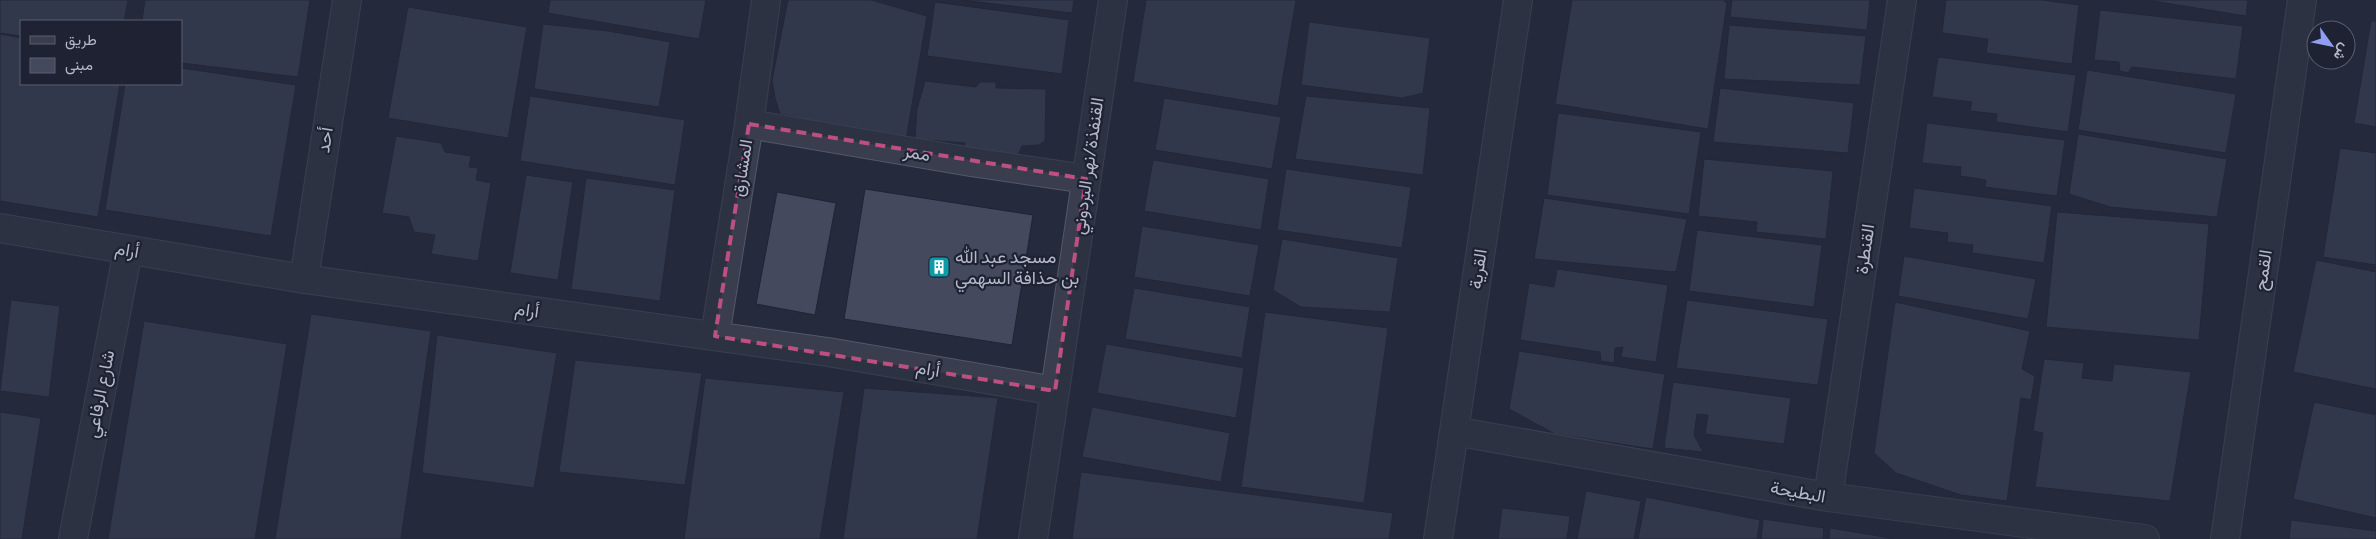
<svg xmlns="http://www.w3.org/2000/svg" width="2376" height="539" font-family="Commissioner,Vazirmatn,sans-serif">
<style>
.building{fill:#44495e;stroke:#202434}
.lines{fill:none;stroke-linecap:round;stroke-linejoin:round}
.minor-casing{stroke:#545868;stroke-width:30}
.minor{stroke:#393d4d;stroke-width:28}
.marked{fill:none;stroke:#bd5081;stroke-width:4;stroke-dasharray:10 6;stroke-linejoin:round}
.labels{text-anchor:middle;stroke-width:4.5;stroke-linejoin:round;paint-order:stroke}
.street-label{font-size:18px;fill:#b5b8c8;stroke:#1e2232}
.poi-label{font-size:18px;fill:#b5b8c8;stroke:#1e2232;text-anchor:start}
</style>
<rect width="100%" height="100%" fill="#252a3d"/>
<path class="building" d="M0,0H128L124,21H21V36L0,33Z
M145,0H310L298,77L181,63V21H142Z
M550,0H706L699,39L548,13Z
M788,0H871L927,16L906,140L780,114L775,98L772,80Z
M961,0H1074L1072,13Z
M1146,0H1296L1278,106L1133,82Z
M1572,0H1724L1727,4L1708,129L1555,104Z
M1732,0H1870L1867,30L1730,17Z
M1946,0H2042L2079,5L2072,64L1986,53L1988,39L1942,33Z
M2147,0H2248L2246,16Z
M935,2L1069,20L1062,74L927,56Z
M408,7L527,27L508,138L388,118Z
M2100,10L2243,26L2236,79L2132,67L2128,73L2120,71L2119,62L2094,60Z
M2371,21H2376V127L2354,123Z
M1309,22L1430,38L1423,93L1402,98L1301,85Z
M543,24L608,31L670,42L659,107L534,89Z
M1729,25L1866,36L1860,85L1724,79Z
M0,34L21,38V84H120L98,217L0,201Z
M1938,57L2076,75L2068,132L1996,122L1997,114L1970,111L1972,102L1932,97Z
M181,68L296,85L271,236L105,210L125,84H181Z
M2087,70L2236,94L2226,153L2078,130Z
M925,81L976,87L980,82H996V88L1046,89L1045,141L1039,145L1022,146L1017,157L964,151L965,143L915,139L917,109Z
M1720,88L1854,103L1848,153L1713,142Z
M530,96L685,120L675,185L520,161Z
M1306,96L1430,108L1423,175L1295,159Z
M1164,98L1281,117L1272,169L1155,150Z
M1558,113L1701,132L1689,214L1547,195Z
M1927,123L2065,140L2057,196L1985,187L1986,180L1960,176L1961,167L1922,163Z
M2078,134L2227,159L2217,217L2110,207L2069,194Z
M396,136L441,143L445,152L471,156L469,167L478,168L476,180L491,183L478,261L431,254L435,235L414,232L409,217L382,213Z
M2340,148L2376,153V265L2323,257Z
M1704,159L1833,171L1826,239L1756,232L1757,222L1698,216Z
M1153,160L1269,179L1261,230L1144,211Z
M1286,169L1411,187L1402,248L1277,230Z
M526,175L573,182L558,280L510,273Z
M586,178L675,190L660,301L571,289Z
M1914,188L2052,206L2044,263L1972,253L1973,245L1947,242L1948,233L1909,228Z
M865,189L1033,215L1012,345L844,319Z
M777,192L836,203L815,315L756,304Z
M1544,198L1687,219L1676,272L1534,259Z
M2057,212L2209,224L2199,340L2046,327Z
M1142,226L1259,245L1250,296L1134,277Z
M1697,230L1822,245L1814,307L1689,291Z
M1282,239L1398,258L1390,312L1301,307L1273,290Z
M1904,256L2036,279L2028,319L1898,296Z
M2316,260L2376,272V389L2293,372Z
M1557,269L1668,285L1656,362L1621,357L1623,347L1615,348L1614,363L1601,361L1600,352L1520,340L1529,283L1554,287Z
M1134,288L1250,307L1242,358L1125,339Z
M11,300L60,306L49,397L0,391Z
M1687,300L1828,319L1818,385L1676,368Z
M1895,302L2030,331L2022,369L2035,376L2031,400L2021,398L2007,501L1961,495L1896,473L1874,453Z
M1265,312L1388,328L1364,503L1241,487Z
M311,314L431,331L401,539H275Z
M144,321L287,344L255,539H108Z
M437,335L557,353L534,488L422,473Z
M1106,344L1244,368L1236,418L1097,393Z
M1519,351L1665,374L1653,449L1555,434L1509,409Z
M2044,359L2084,363L2082,378L2112,381L2114,364L2191,372L2170,501L2035,487L2043,433L2033,431Z
M575,360L702,373L685,485L559,472Z
M705,378L844,392L820,539H684Z
M1673,382L1791,398L1784,444L1705,434L1708,415L1697,414L1694,435L1703,452L1664,448Z
M864,388L998,398L977,539H843Z
M2314,402L2376,415V518L2293,499Z
M1092,407L1230,433L1221,482L1082,457Z
M0,412L41,418L22,539H0Z
M1081,472L1393,513L1389,539H1072Z
M1586,491L1641,501L1634,539H1577Z
M1646,497L1760,520L1757,539H1638Z
M1502,508L1570,516L1567,539H1498Z
M1763,519L1824,528L1823,539H1761Z
M2291,520L2376,531V539H2289Z
M1830,528L1890,538V539H1829Z"/>
<g class="lines">
<g class="minor-casing">
<path id="minor" d="M749,124L971,162L1086,179
M0,228L304,279L828,352L1055,391
M304,279L347,0
M715,336L749,124L766,0
M1454,431L1828,497L2145,539
M1828,497L1902,0
M73,539L128,250
M1033,539L1113,0
M1438,539L1518,0
M2225,539L2302,0"/>
</g>
<use href="#minor" class="minor"/>
</g>
<path d="M0 0H2376V539H0ZM749,124L1086,179L1055,391L715,336Z" fill="#252a3d" fill-opacity=".55" fill-rule="evenodd"/>
<path class="marked" d="M749,124L1086,179L1055,391L715,336Z"/>
<defs>
<g id="building-square" transform="scale(1.125)"><rect x="-9" y="-9" width="18" height="18" rx="4" fill="#0f9aa8" stroke="#1e2232"/><path d="M-4-6H4V6H1V3H-1V6H-4ZM-2.5-4.3h1.7v1.8h-1.7ZM.8-4.3h1.7v1.8H.8ZM-2.5-1h1.7V.8h-1.7ZM.8-1h1.7V.8H.8Z" fill="#fff"/></g>
</defs>
<g fill-rule="evenodd">
<use href="#building-square" x="939" y="267"/>
</g>
<g class="labels">
<g class="street-label">
<text transform="translate(325 140) rotate(-81)" y="6">أحد</text>
<text transform="translate(917 153) rotate(10)" y="6">ممر</text>
<text transform="translate(1088 166) rotate(-82)" y="6">القنفذة/نهر البردوني</text>
<text transform="translate(742 168) rotate(-81)" y="6">المشارق</text>
<text transform="translate(1865 249) rotate(-82)" y="6">القنطرة</text>
<text transform="translate(127 250) rotate(10)" y="6">أرام</text>
<text transform="translate(1478 269) rotate(-82)" y="6">القرية</text>
<text transform="translate(2263 270) rotate(-82)" y="6">القمح</text>
<text transform="translate(527 310) rotate(8)" y="6">أرام</text>
<text transform="translate(928 369) rotate(9)" y="6">أرام</text>
<text transform="translate(100 394) rotate(-79)" y="6">شارع الرفاعي</text>
<text transform="translate(1798 492) rotate(10)" y="6">البطيحة</text>
</g>
<g class="poi-label">
<text x="955" y="263">مسجد عبد الله<tspan x="955" dy="21">بن حذافة السهمي</tspan></text>
</g>
</g>
<rect x="20" y="20" width="162" height="65" fill="#1e2232" stroke="#5a5e6e"/>
<rect x="30" y="36" width="25" height="8" fill="#393d4d" stroke="#5a5e6e"/>
<text x="65" y="45" font-size="15" fill="#b5b8c8">طريق</text>
<rect x="30" y="58" width="25" height="15" fill="#44495e" stroke="#5a5e6e"/>
<text x="65" y="70" font-size="15" fill="#b5b8c8">مبنى</text>
<g transform="translate(2331 45) rotate(123)"><circle r="24" fill="#1e2232" stroke="#5a5e6e"/>
<path d="M0-4L9 19L0 12L-9 19Z" fill="#8f9ef3"/>
<text y="-8" font-size="14" font-weight="bold" text-anchor="middle" fill="#b5b8c8">ش</text>
</g>
</svg>
